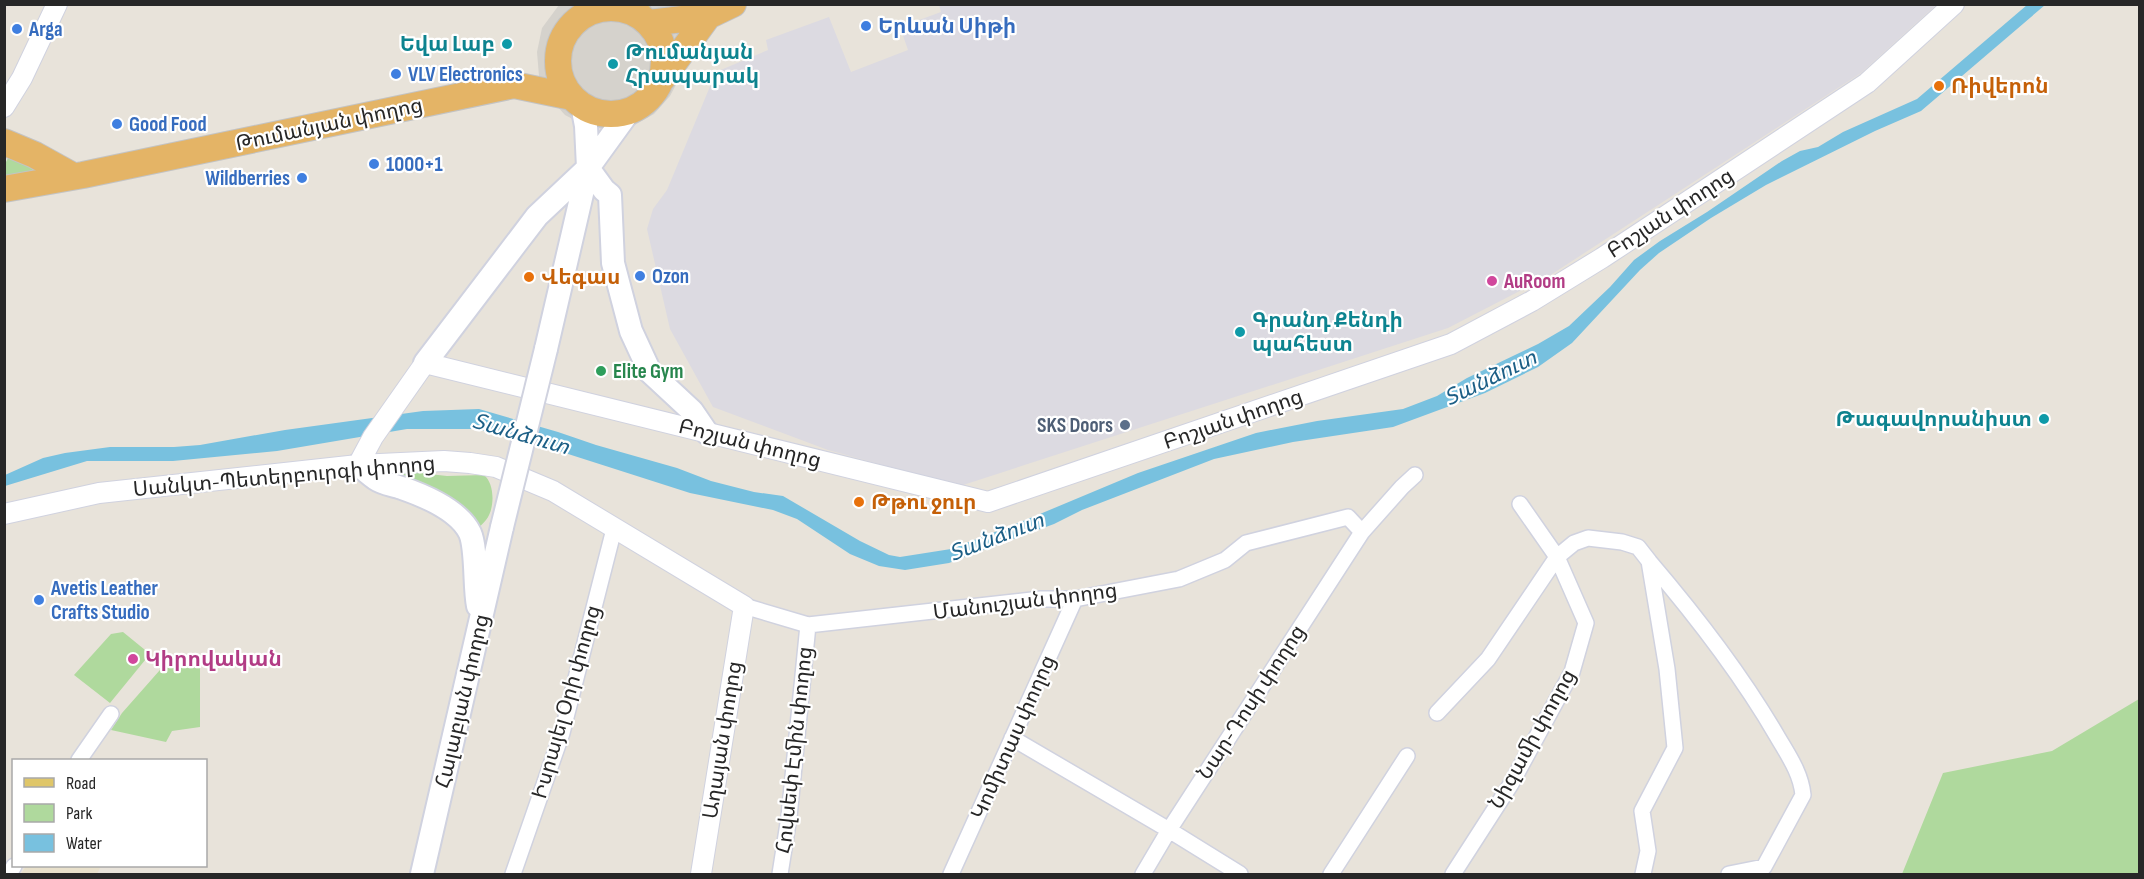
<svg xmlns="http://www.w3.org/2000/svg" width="2144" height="879" font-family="'Sofia Sans Condensed','Noto Sans Armenian',sans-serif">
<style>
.industrial{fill:#dcdae1}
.education{fill:#e8e0cb}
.green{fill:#afd99d}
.plaza{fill:#d5d2cc}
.water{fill:#78c1df}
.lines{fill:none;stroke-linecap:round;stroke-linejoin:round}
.minor-casing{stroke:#d0d2df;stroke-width:18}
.tertiary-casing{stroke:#d0d2df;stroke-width:22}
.secondary-casing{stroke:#d0d2df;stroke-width:26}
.primary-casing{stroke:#c3c3c3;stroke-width:27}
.trunk-casing{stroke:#c3c3c3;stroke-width:28}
.minor{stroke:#fff;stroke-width:15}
.tertiary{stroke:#fff;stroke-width:20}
.secondary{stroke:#fff;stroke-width:22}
.primary{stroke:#dfc669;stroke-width:24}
.trunk{stroke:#e4b466;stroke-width:26}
.secondary-bridge-casing{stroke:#d0d2df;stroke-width:26;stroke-linecap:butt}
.secondary-bridge{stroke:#fff;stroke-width:22}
.shop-dot{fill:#3f7fe0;stroke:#fff;stroke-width:2}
.culture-dot{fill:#0f9aa8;stroke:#fff;stroke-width:2}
.food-dot{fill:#e8710a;stroke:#fff;stroke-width:2}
.hotel-dot{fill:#d1479c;stroke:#fff;stroke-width:2}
.leisure-dot{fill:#2e9e5b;stroke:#fff;stroke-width:2}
.service-dot{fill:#5c6f8a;stroke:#fff;stroke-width:2}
.labels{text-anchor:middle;stroke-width:4.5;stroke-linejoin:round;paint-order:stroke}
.shop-label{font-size:21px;font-weight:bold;fill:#366cbe;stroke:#fff;text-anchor:start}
.culture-label{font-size:21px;font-weight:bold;fill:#0d838f;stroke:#fff;text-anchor:end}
.food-label{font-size:21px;font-weight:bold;fill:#c56008;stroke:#fff;text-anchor:start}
.street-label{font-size:21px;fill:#272727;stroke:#fff}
.hotel-label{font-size:21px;font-weight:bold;fill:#b23c85;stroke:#fff;text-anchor:start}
.leisure-label{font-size:21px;font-weight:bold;fill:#27864d;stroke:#fff;text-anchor:start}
.service-label{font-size:21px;font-weight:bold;fill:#4e5e75;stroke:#fff;text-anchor:end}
.water-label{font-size:22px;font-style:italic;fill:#1c5f86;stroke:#fff}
</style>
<rect width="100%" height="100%" fill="#e8e3da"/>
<path class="industrial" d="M939,5H1936L1861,73L1549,276L1448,328L960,486L828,450L713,407L670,329L647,229L653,209L667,190L716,72L768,50L766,40L829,17L851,72L908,50L900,27L941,12Z"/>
<path class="education" d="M26,866H101L97,874H21Z"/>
<path class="green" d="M10,154L39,174L5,181V164Z
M402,471L447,476L484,475C495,484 495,509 486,520C483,524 479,527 475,530L396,474Z
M123,632L150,654L110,703L74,675L111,634Z
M200,656V727L172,731L166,742L111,730L122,713L167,662Z
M2139,699V874H1902L1943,773L2052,751Z"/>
<path class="plaza" d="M559,5H708L694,51L670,96L654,114L633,126L610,130L586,126L565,115L549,97L539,76L537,52L542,28Z"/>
<path class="water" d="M2027,5H2045L1921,111L1875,131L1766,185L1711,218L1659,253L1640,270L1572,343L1538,367L1485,393L1393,427L1293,442L1214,459L1082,510L1054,524L949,563L905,570L879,566L850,554L797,519L773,510L690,493L565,453L478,429H407L277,451L173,461H87L5,486V475L43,458L65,453L110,447H174L200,445L285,430L423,411L479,409L558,432L596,445L677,468L711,481L754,492L783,496L860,541L889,555L900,557L951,549L1028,519L1138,473L1256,433L1317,421L1403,409L1437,396L1467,378L1538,344L1569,326L1610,287L1634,260L1660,241L1707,212L1782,161L1800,151L1818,147L1843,132L1917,99Z"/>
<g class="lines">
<g class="minor-casing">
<path id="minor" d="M1649,561C1696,616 1741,674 1777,736C1788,755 1801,773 1803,795L1764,867L1729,874
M744,606L808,625L1041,599H1075L1179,579L1225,560L1246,543L1348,517L1362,532
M1437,713L1488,659L1557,557L1574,543L1588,538L1622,542L1638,547L1649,561L1667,669L1675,748L1642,811L1648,851L1643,874
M1012,738L1169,830L1240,874
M79,760L111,714
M9,874L14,866
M513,874L562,733L614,529
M780,874L789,817L808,625
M951,874L1075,599
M1143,874L1169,830L1362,532L1402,487L1415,475
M1331,874L1407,756
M1453,874L1511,784L1572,672L1586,623L1557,557L1520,504"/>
</g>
<g class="tertiary-casing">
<path id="tertiary" d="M4,107L22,78L57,4
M358,465L373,437L425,363L988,502L1451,344L1532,301L1602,258L1867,83L1954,4
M4,514L99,493L358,465L444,461L470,463L496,467L553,491L744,606L701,874"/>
</g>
<g class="secondary-casing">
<path id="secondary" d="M588,168L604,190L610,195L613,263L631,331L650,372L692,411L707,433
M546,349L588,168L586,126L582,105
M425,363L537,216L588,168L630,110
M358,465C364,469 370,475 376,479C383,484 394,485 402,488C425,496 459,510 470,533C477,549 474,587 478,606
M422,874L502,527"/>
</g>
<g class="primary-casing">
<path id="primary" d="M637,4L638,14
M595,10L599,4"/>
</g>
<g class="trunk-casing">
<path id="trunk" d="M558 61a53 53 0 1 1 106 0a53 53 0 1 1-106 0Z
M649,23L708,16L733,4
M662,79L708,16
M4,142L35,155L73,176
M4,189L83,175L514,85L572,97"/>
</g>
<use href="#minor" class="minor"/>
<use href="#tertiary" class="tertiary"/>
<use href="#secondary" class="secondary"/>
<use href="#primary" class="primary"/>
<use href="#trunk" class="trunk"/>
<g class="secondary-bridge-casing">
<path id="secondary-bridge" d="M502,527L546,349"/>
</g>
<use href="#secondary-bridge" class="secondary-bridge"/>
</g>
<g class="shop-dot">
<circle cx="866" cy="26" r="6"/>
<circle cx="17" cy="29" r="6"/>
<circle cx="396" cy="74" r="6"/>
<circle cx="117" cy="124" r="6"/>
<circle cx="374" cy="164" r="6"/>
<circle cx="302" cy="178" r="6"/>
<circle cx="640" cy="276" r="6"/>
<circle cx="39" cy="600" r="6"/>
</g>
<g class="culture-dot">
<circle cx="507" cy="44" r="6"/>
<circle cx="613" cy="64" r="6"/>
<circle cx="1240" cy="332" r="6"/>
<circle cx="2044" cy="419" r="6"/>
</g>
<g class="food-dot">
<circle cx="1939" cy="86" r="6"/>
<circle cx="529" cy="277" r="6"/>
<circle cx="859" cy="502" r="6"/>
</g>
<g class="hotel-dot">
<circle cx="1492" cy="281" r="6"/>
<circle cx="133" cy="659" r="6"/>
</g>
<circle class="leisure-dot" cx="601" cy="371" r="6"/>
<circle class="service-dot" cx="1125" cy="425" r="6"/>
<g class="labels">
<g class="shop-label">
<text x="878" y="33">Երևան Սիթի</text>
<text x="29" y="36">Arga</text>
<text x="408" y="81">VLV Electronics</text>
<text x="129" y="131">Good Food</text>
<text x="386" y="171">1000+1</text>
<text x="290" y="185" text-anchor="end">Wildberries</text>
<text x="652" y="283">Ozon</text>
<text x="51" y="595">Avetis Leather<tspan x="51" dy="24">Crafts Studio</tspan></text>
</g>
<g class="culture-label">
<text x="495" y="51">Եվա Լաբ</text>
<text x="625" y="59" text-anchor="start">Թումանյան<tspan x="625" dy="24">Հրապարակ</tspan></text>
<text x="1252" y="327" text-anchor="start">Գրանդ Քենդի<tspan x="1252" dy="24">պահեստ</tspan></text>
<text x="2032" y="426">Թագավորանիստ</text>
</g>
<g class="food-label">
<text x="1951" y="93">Ռիվերոն</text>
<text x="541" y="284">Վեգաս</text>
<text x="871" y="509">Թթու ջուր</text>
</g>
<g class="street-label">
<text transform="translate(329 124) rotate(-12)" y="7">Թումանյան փողոց</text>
<text transform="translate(1670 213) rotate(-33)" y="7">Բոշյան փողոց</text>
<text transform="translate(1233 419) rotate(-19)" y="7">Բոշյան փողոց</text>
<text transform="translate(750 443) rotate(14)" y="7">Բոշյան փողոց</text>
<text transform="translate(284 476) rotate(-5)" y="7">Սանկտ-Պետերբուրգի փողոց</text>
<text transform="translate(1025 601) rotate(-7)" y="7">Մանուշյան փողոց</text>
<text transform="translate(462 701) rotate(-77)" y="7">Հալաբյան փողոց</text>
<text transform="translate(566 702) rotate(-74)" y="7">Իսրայել Օրի փողոց</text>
<text transform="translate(1251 702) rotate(-57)" y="7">Նար-Դոսի փողոց</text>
<text transform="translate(1013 737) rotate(-66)" y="7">Կոմիտաս փողոց</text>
<text transform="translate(1532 739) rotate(-61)" y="7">Նիզամի փողոց</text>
<text transform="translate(722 740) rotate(-81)" y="7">Աղայան փողոց</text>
<text transform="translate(794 750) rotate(-84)" y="7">Հովսեփ Էմին փողոց</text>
</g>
<g class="hotel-label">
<text x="1504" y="288">AuRoom</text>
<text x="145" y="666">Կիրովական</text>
</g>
<g class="leisure-label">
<text x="613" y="378">Elite Gym</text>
</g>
<g class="service-label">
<text x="1113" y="432">SKS Doors</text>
</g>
<g class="water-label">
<text transform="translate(1490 377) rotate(-26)" y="8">Տանձուտ</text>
<text transform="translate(521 433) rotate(16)" y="8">Տանձուտ</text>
<text transform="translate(996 536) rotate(-21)" y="8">Տանձուտ</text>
</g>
</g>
<rect width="2144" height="879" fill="none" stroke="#272727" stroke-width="12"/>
<rect x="12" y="759" width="195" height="108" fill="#ffffff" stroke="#a9a9a9" stroke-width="1.5"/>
<rect x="24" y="778" width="30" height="9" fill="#dfc669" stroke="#a9a9a9" stroke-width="1.5"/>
<text x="66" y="789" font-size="18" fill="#272727">Road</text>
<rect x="24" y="804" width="30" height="18" fill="#afd99d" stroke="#a9a9a9" stroke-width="1.5"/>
<text x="66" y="819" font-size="18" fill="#272727">Park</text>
<rect x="24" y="834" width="30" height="18" fill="#78c1df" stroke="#a9a9a9" stroke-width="1.5"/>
<text x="66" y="849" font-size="18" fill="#272727">Water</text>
</svg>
